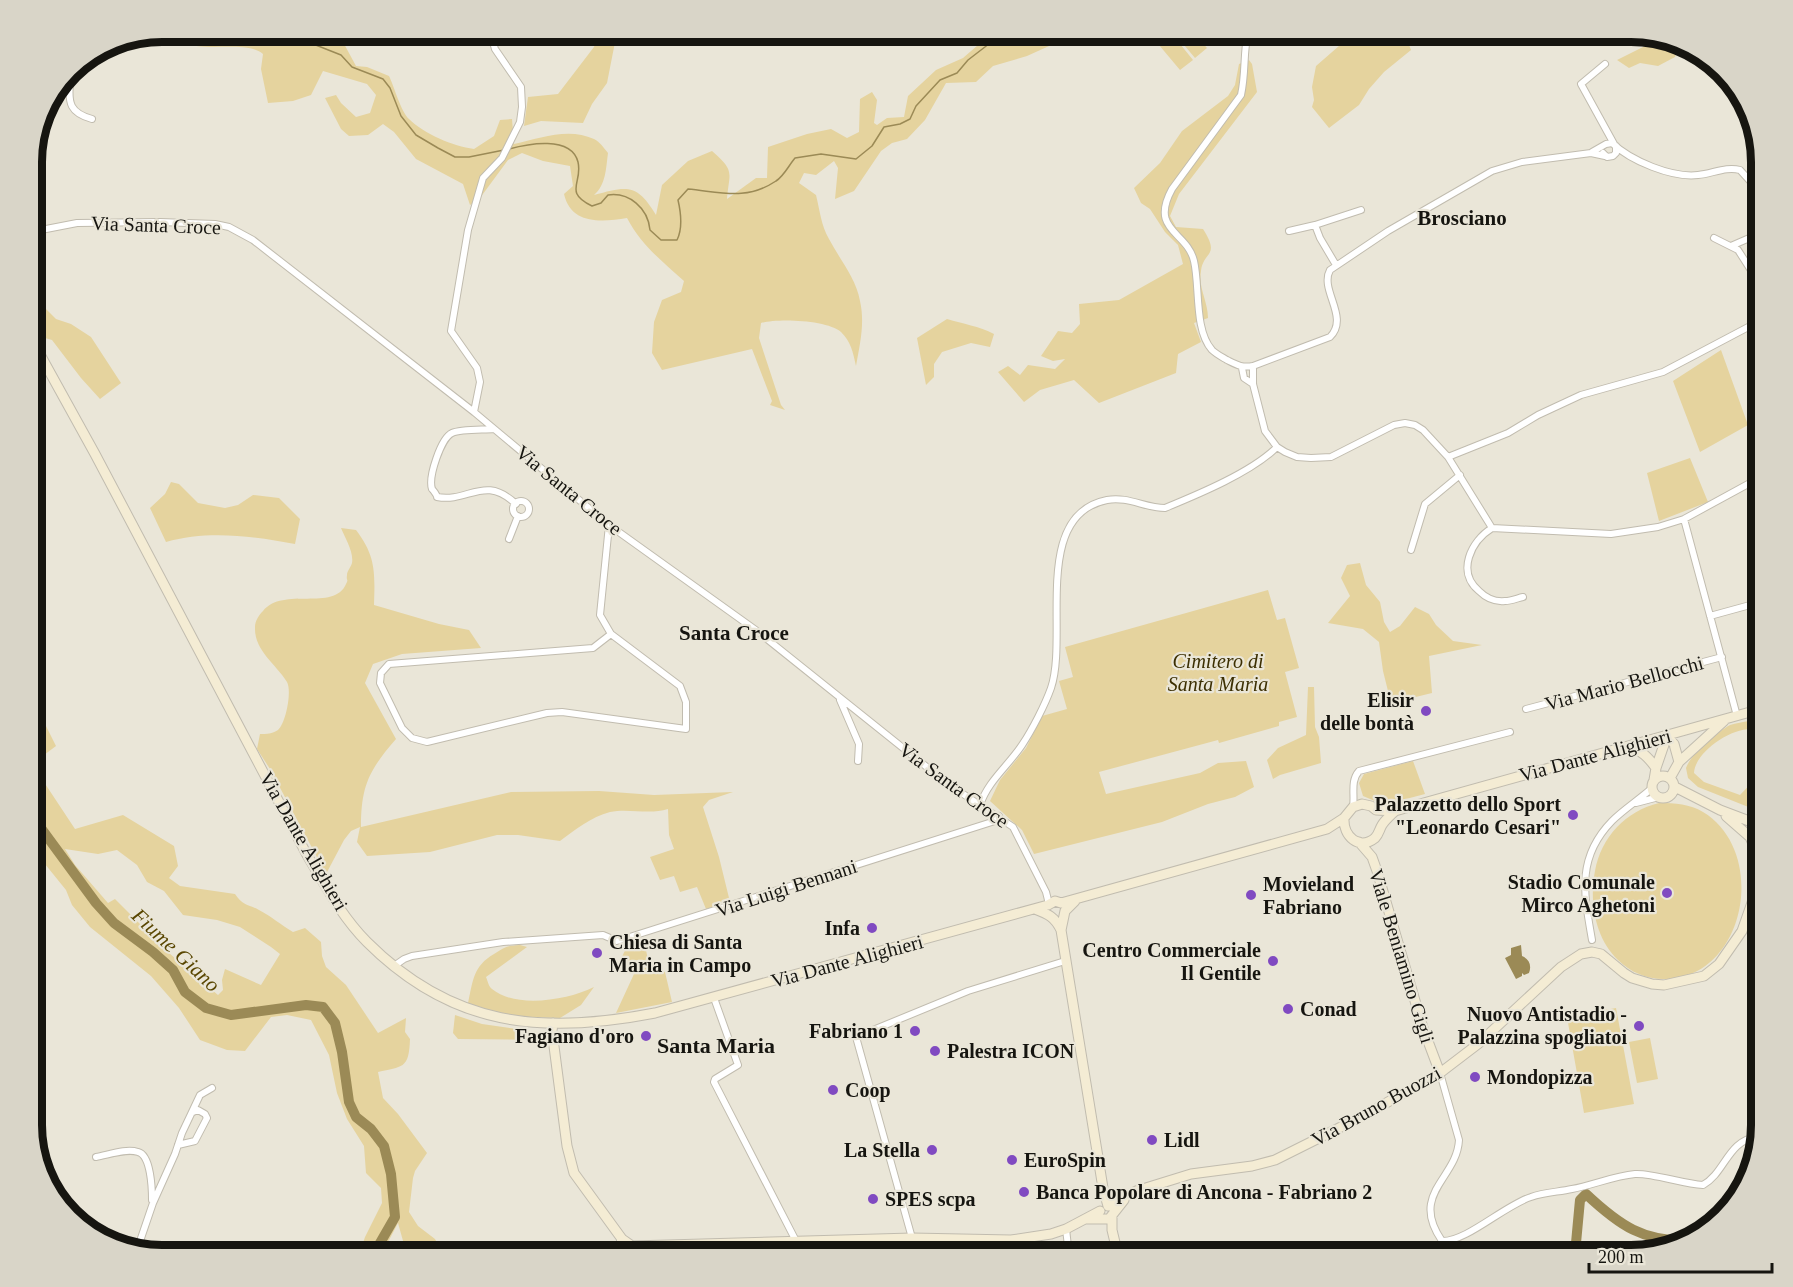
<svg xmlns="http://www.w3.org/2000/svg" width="1793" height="1287" font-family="'Times New Roman',serif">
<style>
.green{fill:#e5d39e;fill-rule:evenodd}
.water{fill:#9b8a56}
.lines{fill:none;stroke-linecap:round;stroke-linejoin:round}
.stream{stroke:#9b8a56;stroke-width:1.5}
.river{stroke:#9b8a56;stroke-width:10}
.street-casing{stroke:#c1bcaf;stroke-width:8}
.secondary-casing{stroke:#c1bcaf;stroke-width:11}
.street{stroke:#fff;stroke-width:6}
.secondary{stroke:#f4ecd4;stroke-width:9}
.poi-dot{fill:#804ac1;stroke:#eae6d8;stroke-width:2}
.labels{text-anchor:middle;stroke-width:4.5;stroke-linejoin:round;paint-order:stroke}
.street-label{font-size:20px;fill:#161510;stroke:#eae6d8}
.park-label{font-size:20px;font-style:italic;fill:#3c2f02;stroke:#eae6d8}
.poi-label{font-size:20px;font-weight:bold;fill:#161510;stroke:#eae6d8;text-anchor:start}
.neighbourhood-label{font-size:21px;font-weight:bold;fill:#161510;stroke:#eae6d8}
.water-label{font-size:21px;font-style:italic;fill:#594600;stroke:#eae6d8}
.quarter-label{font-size:22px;font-weight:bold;fill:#161510;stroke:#eae6d8}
.rim{fill:none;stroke:#161510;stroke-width:8}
</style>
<rect width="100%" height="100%" fill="#eae6d8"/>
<path class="green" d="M173,32H308L321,37L343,42L356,66L367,67L389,76C394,86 401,112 409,119C424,134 453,146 474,149L494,136L500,120L512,119L514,144C540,138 569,127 594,139C600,142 604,148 608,153C606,168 606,185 594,195C627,186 637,183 656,215L662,185L688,161L712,151C736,172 729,172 727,199L756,178H767L768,147L807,134L831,129L847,138L859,132L860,99L872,92L877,100L874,123L877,125L887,118L904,117L908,96L936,70L963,58L993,32H1071L1069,37L1027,56L993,66L976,82L946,83L925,120L907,139L892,143L881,151L854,191L835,199L838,168L834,161L816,175L804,173L799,183L816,195C820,211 821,225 829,239C840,260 856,278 860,301C865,323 860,344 856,366C853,352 851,342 841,332C828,320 778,318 761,323L759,338L781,405L785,410L770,405L772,401L752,349L662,370L652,353L654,322L662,300L681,292L684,281C661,260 642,246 627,218C602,222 571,225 564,194L573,186L570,166L543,161L522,153L508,160L480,198L470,205L463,184L416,159L394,132L383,124L368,135L349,136L341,129L325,98L336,95L341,103L356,117L370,113L376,95L367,84L323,71L311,95L293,101L268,103L261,69L263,54C248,40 201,53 183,42C179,39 176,35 173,32Z
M599,32H617L607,83L592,104L583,123L541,121L524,126L528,97L558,94L594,47Z
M1175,32H1193L1207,48L1195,58L1174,33Z
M1355,32H1404L1411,50L1384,72L1369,89L1359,105L1329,128L1312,107L1314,100L1312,87L1316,66Z
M1172,34L1193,60L1180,70L1159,45Z
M1657,40L1678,48L1675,57L1658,66L1640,63L1629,68L1617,60Z
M1249,60L1252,64L1257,92L1179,194L1170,216L1176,227L1203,229C1221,257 1203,251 1201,271C1198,288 1208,301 1208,318L1194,323L1201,342L1178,354L1176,373L1099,403L1074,380L1040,390L1024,402L998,372L1008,366L1020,375L1028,365L1055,369L1065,359L1053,361L1041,356L1058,331L1072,333L1080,324L1079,304L1119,300L1183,264L1178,245L1165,232L1150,209L1141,203L1134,188L1160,163L1182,131L1228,96L1235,85L1239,64Z
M32,295L56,319L71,324L91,337L121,383L100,399L81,378L52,340L38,336L32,325Z
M947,319C963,324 979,326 994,334L990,347L971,343L942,352L934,364V377L926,385L917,338Z
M1721,350L1748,425L1700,452L1673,381Z
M1690,458L1708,502L1659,521L1647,473Z
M171,482L179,484L198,503L225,508L238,505L253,495L279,498L300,519L295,544C254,536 207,530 166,542L150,508L165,494Z
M341,528L356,530C376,556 375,573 374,605L439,624L469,630L481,648L402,654L373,664L365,683L396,739C369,770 361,786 361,827L511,792L599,791L654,795L733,792L709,800L703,807L719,857L730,902L706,909L697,887L680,892L674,876L660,880L650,857L674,849L669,835L668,809C649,815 629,808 610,812C591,817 575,830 560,841L518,835H497L430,852L367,856L357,842L360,827L351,831L344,840L326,874L270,769L257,749L260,734C267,734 272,734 278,730C286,723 292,691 287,682C276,664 254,651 255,627C255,621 259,615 263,611C283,586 334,612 346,584C349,578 346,582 347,575C347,571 351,567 352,563C354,552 345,538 341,528Z
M1360,563L1366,585L1380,602L1384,622L1390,632L1400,626L1415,607L1429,614L1436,625L1453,641L1482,645L1429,656L1432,693L1391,703L1383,671L1379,642L1363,629L1328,623L1350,596L1341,578L1347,565Z
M1268,590L1277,620L1285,618L1299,668L1285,672L1297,717L1279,722V726L1219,743L1218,740L1099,772L1106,794L1200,773L1218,763L1246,761L1254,787L1235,797L1208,804L1162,822L1034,854L1022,830L990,801L1000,780L1026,748L1042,716L1067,709L1059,681L1073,677L1065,647Z
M1308,687H1314L1315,727L1319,737L1321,763L1280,775L1273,779L1267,760L1278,748L1306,735Z
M32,709L40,714L56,746L32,764L75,829L123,815L174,846L178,866L169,878L180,886L235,894C243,906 248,904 259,910C271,916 281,925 293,932L305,928L321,942L322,956L326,967L346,985L378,1033L406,1018L405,1032L410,1039C409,1070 402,1066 378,1072L383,1098L398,1114L427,1153L415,1171L413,1178L409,1212L418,1226L435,1239L444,1255H413L405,1248L398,1223L388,1242L387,1255H359L365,1237L382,1203L381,1188L366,1173L364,1146L347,1119L337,1093L329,1055L311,1020L287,1015L271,1017L245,1051L227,1050L200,1040L179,1008L151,976L90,927L72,905L66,890L32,848ZM65,849L98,854L117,850L137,865L147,882L164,891L183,915L217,920L240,927L271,947L280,954L261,985L225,969L222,980L223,990L218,995L169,953L115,899L108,903L75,865Z
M1749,721L1761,723V731C1740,721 1695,750 1694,773L1704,782L1740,795L1761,773V782L1755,792L1757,799L1761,804V812L1698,787L1688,778L1686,768C1691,754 1717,732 1730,725C1736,723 1743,722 1749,721Z
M1413,761L1425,794L1387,804H1382L1363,796L1359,783L1364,774Z
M1659,803C1675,803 1690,804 1703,812C1768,851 1747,976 1667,979C1649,980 1631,973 1618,960C1595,938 1589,902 1595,871C1601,837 1626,811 1659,803Z
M629,942L646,950L649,965L665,972L672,1002L616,1013L634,974L620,961Z
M520,945L527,947L486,977C488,982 489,987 492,989C516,1009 568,1000 594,987L581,1005L560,1018L519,1017L484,1010L468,1003C473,981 473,966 494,954C506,947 505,946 520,945Z
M1616,1008L1634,1104L1584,1113L1567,1017Z
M455,1015L482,1024L537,1032L545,1040L458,1039L453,1033Z
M1650,1038L1658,1079L1637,1083L1629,1042Z"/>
<path class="water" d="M1521,945L1522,956C1529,959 1532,965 1529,973L1524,975L1522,973V976L1516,979L1505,958L1511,955V948Z"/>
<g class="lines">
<path class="stream" d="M268,32L298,38L341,55L352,67L383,79L390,88L401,116L416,135L438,148L455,157H469L504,150
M509,149C527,144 571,135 578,162C583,183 563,192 592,206L601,203L608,195C629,192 648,208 650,230L661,240H677C683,228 681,213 678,200L688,189C721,192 746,201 776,181C784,176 789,165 795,158L821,154L856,159L872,146L884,127L900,124L910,119L916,106L940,80L957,73L968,60L994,40L1023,32"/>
<path class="river" d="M32,816L96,903L114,923L153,952L173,970L185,992L206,1008L231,1015L306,1005L323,1007L335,1023L342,1052L349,1102L356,1117L371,1129L384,1146L391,1174L395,1217L380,1243L376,1255
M1459,1255L1467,1251L1480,1255
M1568,1255L1576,1243L1580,1200L1586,1194C1619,1225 1644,1243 1691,1240"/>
<g class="street-casing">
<path id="street" d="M1248,32C1243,53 1246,73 1241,95L1172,189C1149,231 1187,231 1194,261C1200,286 1194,330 1212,350C1216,354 1222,357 1227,360C1237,365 1242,368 1253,366L1330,337C1350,317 1319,290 1330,270L1388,231L1492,171L1522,162L1591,153L1605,156
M1605,64L1581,84L1614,144
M70,83C68,103 70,113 92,119
M1592,152L1606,144L1612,143C1631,161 1672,178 1698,175C1712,174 1726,166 1740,170L1750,181L1761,206
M1603,153L1607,157L1613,156L1616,153V146
M1315,225L1361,210
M1289,231L1315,225L1320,238L1336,265
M32,236L41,230L77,223L160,222L215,224L229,227L253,240L474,412L609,525L757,631L948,784L1013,827L1046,892L1049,904
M1714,238L1738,250L1761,286
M1731,246L1761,233
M1253,366V384L1265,431L1277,447L1285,452L1297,457L1311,458L1331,457L1394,425L1405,423L1415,425L1423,430L1448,457L1492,528
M1242,368L1244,378L1253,384
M474,412L480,382L477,368L451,331L468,230L483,178L502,158L520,122L522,107L521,87L495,49L490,32
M494,429C483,430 461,429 452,433C441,438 428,477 432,489C433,490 437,495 437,497C469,503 484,474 516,504
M1448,457L1508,433L1538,415L1581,395L1663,372L1754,324L1761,317
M513 509a8 8 0 1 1 16 0a8 8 0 1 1-16 0Z
M1684,519L1737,716
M609,525L600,615L611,634L680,686L686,702V729L562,712L547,713L427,742L412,738L402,728L380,683L381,673L389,664L593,648L611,634
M509,539L518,516
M1411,550L1425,504L1460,475
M1523,597C1518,598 1511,601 1505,601C1495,602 1486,598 1479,591C1456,572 1471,541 1492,528L1611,534L1658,527L1684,519L1761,477
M1710,616L1761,602
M840,700L859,744L858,761
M1526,709L1722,657
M1636,803L1659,797
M980,805C988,781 1008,766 1022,745C1032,730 1045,705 1051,688C1069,635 1031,515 1107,500C1128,496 1145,508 1165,508C1199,494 1252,472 1277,447
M1353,807C1355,795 1350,781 1359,771L1510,732
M1592,940C1584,894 1576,858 1612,821C1624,809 1640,799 1652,788
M394,966L404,959L412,956L503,942L603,935L617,941L995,821L999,816
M714,998L738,1065L715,1079L714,1082L796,1241
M1440,1073L1459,1140C1457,1179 1409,1193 1442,1241C1466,1242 1505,1205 1531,1197C1545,1192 1559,1192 1572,1189C1593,1185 1614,1176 1635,1174C1653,1173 1683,1184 1703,1185C1725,1173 1728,1140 1757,1137
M178,1145L195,1141L207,1118L205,1114L198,1110L193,1112
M96,1157C108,1155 126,1148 138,1152C151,1155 152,1189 152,1200
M1066,1229L1069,1255
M912,1238L856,1037L968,991L1065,961
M951,1240L953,1255
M138,1247L153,1203L175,1154L182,1133L200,1095L212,1088
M611,1255L622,1239
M613,1255L632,1246"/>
</g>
<g class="secondary-casing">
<path id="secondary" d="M32,340L95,454L307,855C325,885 342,917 367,942C452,1027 542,1035 655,1013L1048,905L1055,901L1061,903L1327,829L1344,818L1353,807L1362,804L1371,806L1376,810L1395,811L1761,709
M1667,736L1674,744L1679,762
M1629,746C1642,751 1648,757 1656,768
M1652 787a11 11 0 1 1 22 0a11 11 0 1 1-22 0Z
M1670,778L1679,762L1724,721
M1654,780L1656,768L1667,736
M1675,787L1720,810L1757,824
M1726,816L1750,837
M1344,818C1343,836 1359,851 1375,838C1379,834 1379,830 1382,825C1385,820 1391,815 1395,811
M1761,823L1754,827L1750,837L1754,846L1761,850
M1359,842L1372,857L1377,871L1423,1028L1440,1073
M1757,849L1760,880
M1035,909C1048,914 1055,917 1061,930L1103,1188L1108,1206
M1061,930L1065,911L1075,901
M553,1023L552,1031L567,1146L574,1173L622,1239L632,1246L912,1238L1011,1240L1051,1234L1066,1229L1100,1211
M1109,1206L1136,1191L1191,1174L1252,1166L1275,1160L1361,1117L1440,1073L1478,1044L1561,967L1581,954L1592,952L1601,954L1624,973L1632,978L1652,984L1664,985L1704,976L1719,964L1742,931L1761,877
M1112,1216V1230L1118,1255
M1088,1219H1109L1124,1200"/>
</g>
<use href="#street" class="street"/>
<use href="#secondary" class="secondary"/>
</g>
<g class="poi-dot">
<circle cx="1426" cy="711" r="6"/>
<circle cx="1573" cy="815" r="6"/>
<circle cx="1667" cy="893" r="6"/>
<circle cx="1251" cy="895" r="6"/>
<circle cx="872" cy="928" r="6"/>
<circle cx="597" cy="953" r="6"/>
<circle cx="1273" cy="961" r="6"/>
<circle cx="1288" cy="1009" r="6"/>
<circle cx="1639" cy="1026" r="6"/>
<circle cx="915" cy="1031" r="6"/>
<circle cx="646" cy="1036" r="6"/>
<circle cx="935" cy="1051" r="6"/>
<circle cx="1475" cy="1077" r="6"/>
<circle cx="833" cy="1090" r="6"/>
<circle cx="1152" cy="1140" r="6"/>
<circle cx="932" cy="1150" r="6"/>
<circle cx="1012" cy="1160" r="6"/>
<circle cx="1024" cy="1192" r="6"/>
<circle cx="873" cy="1199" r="6"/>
</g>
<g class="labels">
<g class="street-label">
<text transform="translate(156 225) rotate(2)" y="7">Via Santa Croce</text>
<text transform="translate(569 490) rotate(39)" y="7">Via Santa Croce</text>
<text transform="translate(1624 683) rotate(-15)" y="7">Via Mario Bellocchi</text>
<text transform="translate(1595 755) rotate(-15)" y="7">Via Dante Alighieri</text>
<text transform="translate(954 785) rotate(36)" y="7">Via Santa Croce</text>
<text transform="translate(304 841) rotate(60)" y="7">Via Dante Alighieri</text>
<text transform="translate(786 888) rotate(-18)" y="7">Via Luigi Bennani</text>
<text transform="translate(1402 956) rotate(73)" y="7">Viale Beniamino Gigli</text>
<text transform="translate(847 961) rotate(-15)" y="7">Via Dante Alighieri</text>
<text transform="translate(1376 1106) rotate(-29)" y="7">Via Bruno Buozzi</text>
</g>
<g class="park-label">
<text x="1218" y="668">Cimitero di<tspan x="1218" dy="23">Santa Maria</tspan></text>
</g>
<g class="poi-label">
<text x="1414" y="707" text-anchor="end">Elisir<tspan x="1414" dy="23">delle bontà</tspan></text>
<text x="1561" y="811" text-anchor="end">Palazzetto dello Sport<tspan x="1561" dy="23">"Leonardo Cesari"</tspan></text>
<text x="1655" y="889" text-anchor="end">Stadio Comunale<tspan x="1655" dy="23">Mirco Aghetoni</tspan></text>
<text x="1263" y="891">Movieland<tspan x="1263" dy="23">Fabriano</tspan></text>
<text x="860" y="935" text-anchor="end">Infa</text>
<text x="609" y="949">Chiesa di Santa<tspan x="609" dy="23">Maria in Campo</tspan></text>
<text x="1261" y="957" text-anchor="end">Centro Commerciale<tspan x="1261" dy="23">Il Gentile</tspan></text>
<text x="1300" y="1016">Conad</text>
<text x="1627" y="1021" text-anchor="end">Nuovo Antistadio -<tspan x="1627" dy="23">Palazzina spogliatoi</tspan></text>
<text x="903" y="1038" text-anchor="end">Fabriano 1</text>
<text x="634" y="1043" text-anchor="end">Fagiano d'oro</text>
<text x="947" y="1058">Palestra ICON</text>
<text x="1487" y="1084">Mondopizza</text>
<text x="845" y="1097">Coop</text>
<text x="1164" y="1147">Lidl</text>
<text x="920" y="1157" text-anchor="end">La Stella</text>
<text x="1024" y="1167">EuroSpin</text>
<text x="1036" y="1199">Banca Popolare di Ancona - Fabriano 2</text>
<text x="885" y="1206">SPES scpa</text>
</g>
<g class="neighbourhood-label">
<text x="1462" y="225">Brosciano</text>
<text x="734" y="640">Santa Croce</text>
</g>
<g class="water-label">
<text transform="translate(176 950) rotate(43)" y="7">Fiume Giano</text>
</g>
<g class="quarter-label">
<text x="716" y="1053">Santa Maria</text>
</g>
</g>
<path d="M0 0H1793V1287H0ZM162 42H1631A120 120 0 0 1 1751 162V1125A120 120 0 0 1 1631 1245H162A120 120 0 0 1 42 1125V162A120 120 0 0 1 162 42Z" fill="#d9d5c8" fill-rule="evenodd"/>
<path class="rim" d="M162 42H1631A120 120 0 0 1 1751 162V1125A120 120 0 0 1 1631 1245H162A120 120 0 0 1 42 1125V162A120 120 0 0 1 162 42Z"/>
<path d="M1589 1263v9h183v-9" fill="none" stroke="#161510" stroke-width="3"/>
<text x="1598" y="1263" font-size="18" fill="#161510" stroke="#eae6d8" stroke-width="4.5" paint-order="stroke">200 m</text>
</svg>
